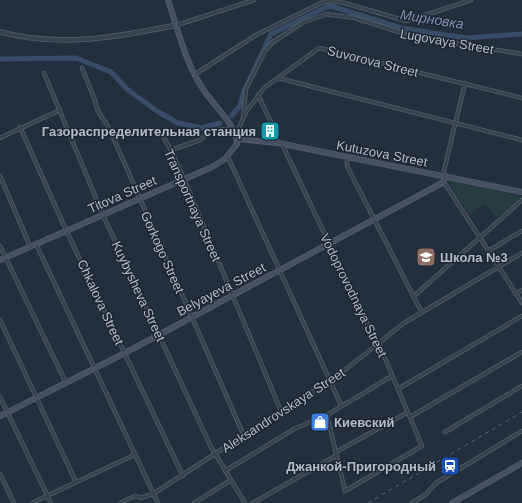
<svg xmlns="http://www.w3.org/2000/svg" width="522" height="503" font-family="Helvetica,sans-serif">
<style>
.green{fill:#263c3f}
.lines{fill:none;stroke-linecap:round;stroke-linejoin:round}
.river{stroke:#394c67;stroke-width:5}
.minor-casing{stroke:#565f6c;stroke-width:4.5}
.tertiary-casing{stroke:#565f6c;stroke-width:5.5}
.secondary-casing{stroke:#565f6c;stroke-width:6}
.minor{stroke:#38414e;stroke-width:3}
.tertiary{stroke:#38414e;stroke-width:4}
.secondary{stroke:#465061;stroke-width:4.5}
.rail{stroke:#5a6575;stroke-width:1;stroke-dasharray:4 4;stroke-linecap:butt}
.labels{text-anchor:middle;stroke-width:3;stroke-linejoin:round;paint-order:stroke}
.street-label{font-size:13px;fill:#b4bcc9;stroke:#1d2633}
.poi-label{font-size:13px;font-weight:bold;fill:#b4bcc9;stroke:#1d2633;text-anchor:end}
.water-label{font-size:14px;font-style:italic;fill:#7c92b1;stroke:#1d2633}
</style>
<rect width="100%" height="100%" fill="#242f3e"/>
<path class="green" d="M450,181L522,196L497,218L484,204L470,215L451,188Z"/>
<g class="lines">
<path class="river" d="M0,59L76,58L111,72L128,90L157,111L178,123L202,128L220,123
M231,116L240,106L244,91L271,34L326,7L331,6L401,28L466,38L522,34"/>
<g class="minor-casing">
<path id="minor" d="M177,25L254,0
M82,68L94,98L98,111L109,128L244,436
M44,73L103,215L211,447L245,503
M194,75L256,35L323,2L333,1L344,3L407,21L471,0
M278,78L522,140
M258,95L276,133L277,143
M243,119L246,89L265,51L273,42L302,23L326,14L355,18L415,37L522,54
M20,127L66,230L183,476
M160,131L171,150L186,184L281,411
M236,134L246,112L264,88L319,48L522,98
M0,138L60,110
M282,144L372,334L379,344L422,446L345,491L327,415
M171,150L200,140L205,135L220,129L226,130L232,128
M228,157L341,405
M347,157V166L421,311
M443,175L465,83
M0,176L30,246
M444,182L522,303
M36,244L158,503
M0,246L66,383
M488,251L522,231
M516,294L522,290
M414,296L522,200
M0,320L76,482
M398,389L522,316
M0,397L51,503
M410,417L522,352
M445,432L522,386
M336,452L408,412
M225,471L294,429L327,415L392,376
M0,474L14,503
M32,503L134,455
M120,503L135,496L141,498L153,494L281,411L331,381L404,323L522,253
M194,503L231,480
M253,503L337,455
M412,503L425,495L436,483L522,431"/>
</g>
<g class="tertiary-casing">
<path id="tertiary" d="M0,32C61,48 117,37 177,25"/>
</g>
<g class="secondary-casing">
<path id="secondary" d="M237,139L278,143L522,192
M0,260L212,167L225,159L237,144C238,128 214,105 205,92C186,66 178,30 168,0
M0,416L125,353L444,182V175
M452,503L522,463"/>
</g>
<use href="#minor" class="minor"/>
<use href="#tertiary" class="tertiary"/>
<use href="#secondary" class="secondary"/>
<path class="rail" d="M368,503L522,412"/>
</g>
<defs>
<g id="building-square" transform="scale(1)"><rect x="-9" y="-9" width="18" height="18" rx="4" fill="#0f9aa8" stroke="#1d2633"/><path d="M-4-6H4V6H1V3H-1V6H-4ZM-2.5-4.3h1.7v1.8h-1.7ZM.8-4.3h1.7v1.8H.8ZM-2.5-1h1.7V.8h-1.7ZM.8-1h1.7V.8H.8Z" fill="#fff"/></g>
<g id="school-square" transform="scale(1)"><rect x="-9" y="-9" width="18" height="18" rx="4" fill="#8d6e63" stroke="#1d2633"/><path d="M0-5L7-2L0 1L-7-2ZM-4 1L0 2.5L4 1V4Q0 6-4 4Z" fill="#fff"/></g>
<g id="shop-square" transform="scale(1)"><rect x="-9" y="-9" width="18" height="18" rx="4" fill="#3f7fe0" stroke="#1d2633"/><path d="M-5-2.5h2.3a2.7 3.5 0 0 1 5.4 0H5L5.5 6h-11ZM-1.5-2.5h3a1.5 2.3 0 0 0-3 0Z" fill="#fff"/></g>
<g id="station-square" transform="scale(1)"><rect x="-9" y="-9" width="18" height="18" rx="4" fill="#1a4fb4" stroke="#1d2633"/><path d="M-3-6H3Q5-6 5-4V2Q5 4 3 4L4.5 6H3L1.5 4h-3L-3 6H-4.5L-3 4Q-5 4-5 2V-4Q-5-6-3-6ZM-3.5-4v3h7v-3ZM-3.5 1v1.5H-2V1ZM2 1v1.5H3.5V1Z" fill="#fff"/></g>
</defs>
<g fill-rule="evenodd">
<use href="#building-square" x="270" y="131"/>
<use href="#school-square" x="426" y="257"/>
<use href="#shop-square" x="320" y="422"/>
<use href="#station-square" x="450" y="466"/>
</g>
<g class="labels">
<g class="street-label">
<text transform="translate(447 41) rotate(10)" y="5">Lugovaya Street</text>
<text transform="translate(373 61) rotate(14)" y="5">Suvorova Street</text>
<text transform="translate(382 153) rotate(11)" y="5">Kutuzova Street</text>
<text transform="translate(122 194) rotate(-24)" y="5">Titova Street</text>
<text transform="translate(193 205) rotate(66)" y="5">Transportnaya Street</text>
<text transform="translate(163 252) rotate(66)" y="5">Gorkogo Street</text>
<text transform="translate(221 289) rotate(-28)" y="5">Belyayeva Street</text>
<text transform="translate(139 291) rotate(65)" y="5">Kuybysheva Street</text>
<text transform="translate(354 295) rotate(64)" y="5">Vodoprovodnaya Street</text>
<text transform="translate(101 302) rotate(65)" y="5">Chkalova Street</text>
<text transform="translate(283 410) rotate(-33)" y="5">Aleksandrovskaya Street</text>
</g>
<g class="poi-label">
<text x="256" y="136">Газораспределительная станция</text>
<text x="440" y="262" text-anchor="start">Школа №3</text>
<text x="334" y="427" text-anchor="start">Киевский</text>
<text x="436" y="471">Джанкой-Пригородный</text>
</g>
<g class="water-label">
<text transform="translate(432 19) rotate(9)" y="5">Мирновка</text>
</g>
</g>
</svg>
